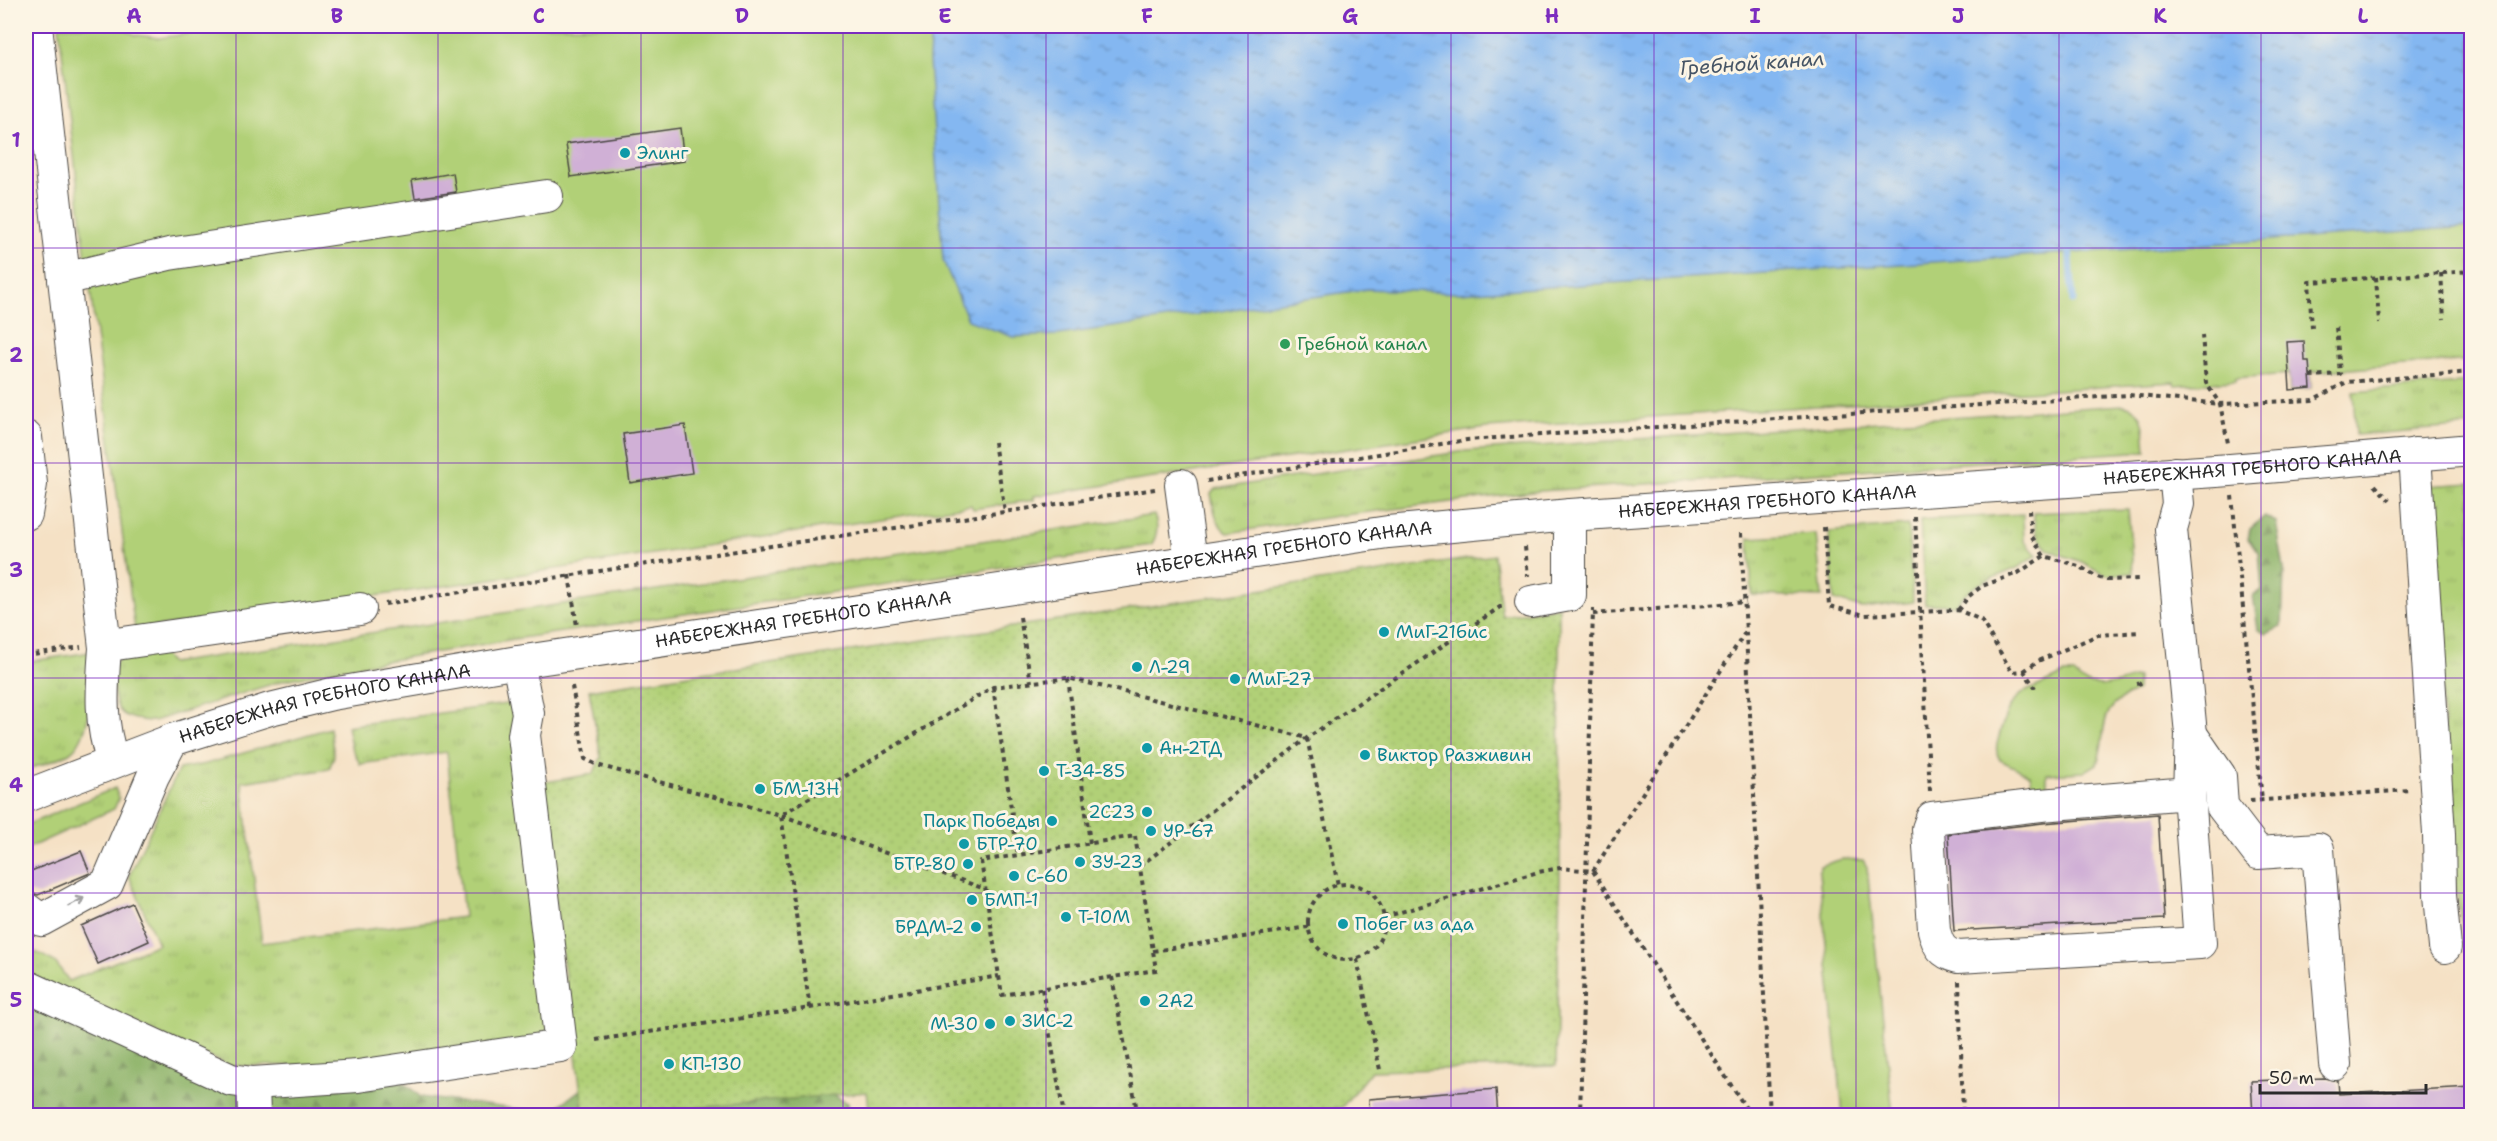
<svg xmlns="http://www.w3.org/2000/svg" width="2497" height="1141" font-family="'Shantell Sans',sans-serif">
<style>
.grass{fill:url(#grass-tufts);stroke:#6e7e51;stroke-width:1.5}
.forest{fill:url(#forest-firs);stroke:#5c6e4a;stroke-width:1.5}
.park{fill:url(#park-dots);stroke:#6e7e51;stroke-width:1.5}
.pitch{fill:#b1d077;stroke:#6e7e51;stroke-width:1.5}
.water{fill:url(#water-ripples);stroke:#58718e;stroke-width:1.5}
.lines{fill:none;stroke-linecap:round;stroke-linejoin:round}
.stream{stroke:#84b7f1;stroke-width:7}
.building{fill:#d0b0d6}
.minor-casing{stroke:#494642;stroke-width:34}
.path{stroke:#494642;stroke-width:4;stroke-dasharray:4.5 4.5;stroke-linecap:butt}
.minor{stroke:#fff;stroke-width:32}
.oneway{stroke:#a0a0a0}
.grid{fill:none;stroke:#7b2cbf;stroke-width:1.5;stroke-opacity:0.55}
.culture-dot{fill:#0f9aa8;stroke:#fcf5e5;stroke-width:2}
.leisure-dot{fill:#2e9e5b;stroke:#fcf5e5;stroke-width:2}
.labels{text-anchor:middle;stroke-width:6;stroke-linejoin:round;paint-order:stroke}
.culture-label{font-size:18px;fill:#0d838f;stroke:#fcf5e5;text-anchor:start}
.leisure-label{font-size:18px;fill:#27864d;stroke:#fcf5e5;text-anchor:start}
.street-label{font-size:18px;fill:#2b2b2b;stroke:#fcf5e5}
.water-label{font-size:20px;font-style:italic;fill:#465566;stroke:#fcf5e5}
.neatline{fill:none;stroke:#7b2cbf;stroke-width:2}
.grid-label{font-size:20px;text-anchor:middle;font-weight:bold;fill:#7b2cbf}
</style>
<defs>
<pattern id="grass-tufts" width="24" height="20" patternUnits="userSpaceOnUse" patternTransform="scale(1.5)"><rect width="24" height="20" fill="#b1d077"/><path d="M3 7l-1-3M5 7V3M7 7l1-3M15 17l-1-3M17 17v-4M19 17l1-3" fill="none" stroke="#98b367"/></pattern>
<pattern id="forest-firs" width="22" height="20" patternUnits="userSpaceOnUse" patternTransform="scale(1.5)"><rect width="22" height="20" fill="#8cb268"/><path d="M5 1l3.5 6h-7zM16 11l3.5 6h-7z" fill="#739156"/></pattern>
<pattern id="park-dots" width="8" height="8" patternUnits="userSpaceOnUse" patternTransform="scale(1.5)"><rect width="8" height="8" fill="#b1d077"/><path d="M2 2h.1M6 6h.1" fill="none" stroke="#98b367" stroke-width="1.8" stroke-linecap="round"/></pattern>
<pattern id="water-ripples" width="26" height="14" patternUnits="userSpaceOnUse" patternTransform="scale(1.5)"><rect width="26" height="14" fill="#84b7f1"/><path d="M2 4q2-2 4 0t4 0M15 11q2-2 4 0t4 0" fill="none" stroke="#6c95c3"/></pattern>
</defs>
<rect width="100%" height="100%" fill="#fcf5e5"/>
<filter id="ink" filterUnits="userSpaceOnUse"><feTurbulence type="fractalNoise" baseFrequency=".0167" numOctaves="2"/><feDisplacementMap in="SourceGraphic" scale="12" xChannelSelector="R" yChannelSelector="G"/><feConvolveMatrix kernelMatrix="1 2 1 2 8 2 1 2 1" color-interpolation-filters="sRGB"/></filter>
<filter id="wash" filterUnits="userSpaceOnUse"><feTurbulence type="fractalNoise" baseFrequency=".008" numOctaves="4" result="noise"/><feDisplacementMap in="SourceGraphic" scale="24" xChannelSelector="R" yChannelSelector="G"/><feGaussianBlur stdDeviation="1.35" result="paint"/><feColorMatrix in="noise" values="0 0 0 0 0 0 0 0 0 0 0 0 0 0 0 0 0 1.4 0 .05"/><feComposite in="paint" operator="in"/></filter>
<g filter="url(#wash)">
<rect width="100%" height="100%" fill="#f5e1c5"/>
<path class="grass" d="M2471,382V426L2356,435L2353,392Z
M2123,405C2147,408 2144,431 2146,451L1540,491L1337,516L1228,533C1215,525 1214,508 1211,494L1215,489L1466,451Z
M2471,483V967L2469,964L2455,883L2427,486Z
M2128,509L2133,573L2106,575L2082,562L2048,550L2037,535L2033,513Z
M2023,514L2024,541L2037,555C2029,560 2021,567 2012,570C1989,580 1970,584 1955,605L1925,604L1920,520Z
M1154,515C1159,526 1157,534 1152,545L514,639L368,664L285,680L154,721C120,720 114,712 113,679C112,672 114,663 121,658C129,652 147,651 156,648L171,663Z
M1908,525L1913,602L1862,608L1834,600L1829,532Z
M1816,534L1822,597L1752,595L1749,538Z
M92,652C91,679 94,737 69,753C56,761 39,765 26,770V662Z
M513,703L555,1041L367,1064L230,1066L26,974L36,952L55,962L69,981L158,944L129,876L179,769L206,764L330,728L334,756L329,769L242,782L262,943L464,917L447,752L360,764L351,746L347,726Z
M115,788L119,798L114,809L26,849V825Z"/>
<path class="forest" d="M2265,516L2276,522L2284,569L2282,627L2265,634L2258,629L2253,595L2262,590L2259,552L2248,539L2250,529Z
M26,994L216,1078L403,1082L421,1097L549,1113L608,1069L790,1073L848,1103V1116H26Z"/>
<path class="park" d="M1494,555L1502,616L1559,607L1560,881L1556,1066L1371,1071L1342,1107L1301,1115H870L867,1092L616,1115H584L539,783L593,774L601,757L589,690Z"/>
<path class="pitch" d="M59,26H116L136,35L159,38L239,26H2471V360L2310,372L2311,388L2290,390L2289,374L2235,378V381L2175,385L2174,382L1487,428L1034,496V500L973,509L971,505L445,586L135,630L86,259Z
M2064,674H2074C2093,694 2114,684 2137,677V691C2094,709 2109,728 2097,764L2084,772L2047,774V788L2033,789L2030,775L2000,760C1994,750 1997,744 2000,733C2014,684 2024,696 2064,674Z
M1842,859L1863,860L1867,867L1893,1115H1843L1819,873L1820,866Z"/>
<path class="water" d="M931,26H2471V227L1458,293L1367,289L1059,335L1013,337L968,320L943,260L929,60Z"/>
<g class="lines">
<path class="stream" d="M2069,246L2073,301"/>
</g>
<g id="blocks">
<path class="building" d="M680,128L684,161L571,177L566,144Z
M453,173L456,192L415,198L412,180Z
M2304,341L2305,361H2309L2311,388L2290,390L2287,342Z
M685,425L692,473L630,483L623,434Z
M2158,814L2164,919L1954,931L1948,834L2043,823Z
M81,851L90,873L38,895L26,891V873Z
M132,903L149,941L98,964L81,926Z
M2324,1078L2338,1081L2339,1094L2472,1087V1116H2253L2251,1081Z
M1496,1089L1498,1116H1370L1369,1099Z"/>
</g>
</g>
<g filter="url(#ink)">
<use href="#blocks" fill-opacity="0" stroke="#494642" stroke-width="1.5"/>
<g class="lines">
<g class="minor-casing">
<g id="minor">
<path d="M36,26L105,648C102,689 99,722 113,762"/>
<path d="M64,279L169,254L547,196"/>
<path d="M26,437L31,484L26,514"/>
<path d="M2415,454L2439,834L2440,895L2445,947"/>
<path d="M2175,473L2178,504L2171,529L2191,734L2189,793L2200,943L1958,957C1942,953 1938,946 1934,930L1928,829L1932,818L2041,805L2189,793"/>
<path d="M1181,485L1191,561"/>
<path d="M1531,602L1570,595V515"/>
<path d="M105,648L116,644L360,609"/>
<path d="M2191,734L2220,776L2222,806L2258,853L2318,849L2335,1064"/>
<path id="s1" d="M26,796L172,740L270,709L332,694L518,662L1388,532L1570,515L2230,470L2472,450"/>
<path d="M26,909L41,920L107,884L153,776L172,740"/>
<path d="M26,986L231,1080L253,1083L254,1116"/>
<path d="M253,1083L358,1076L561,1046L524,735L528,713L518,662"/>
</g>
</g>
<path class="path" d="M2441,273L2444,319
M2376,277L2379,323
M2312,328L2309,282L2472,271
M2202,335L2206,383L2220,404L2228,443
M2310,376L2340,374L2336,326
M994,442L1005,512
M1207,481L1467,440L2129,395L2220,404L2312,400L2347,382L2472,372
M2375,485L2390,501
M2232,496L2262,800
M2029,510L2031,535L2044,556L2079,566L2097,577L2107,580L2138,579
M1915,517L1930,791
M1824,527L1829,606L1865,615L1958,610L1981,620L2012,672L2024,671L2035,688
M1741,533L1770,1116
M724,543L725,551
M1525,547L1528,576
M569,575L577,626
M385,604C641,563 899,529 1155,489
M1958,610L1969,596L1982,586L2018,573L2044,556
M1593,614L1746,602
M1020,617L1031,682
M26,655L81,647
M2024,671L2038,661L2098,635L2140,632
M1068,678L1090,843
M2137,684L2142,683
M572,686L585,759L597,765L781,815L985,889
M993,687L1018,855
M2250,801L2410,790
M1135,836L1156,970L1002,995L981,861Z
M1140,866L1307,738L1500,607L1505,606
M1593,871L1746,631
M1308 922a38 38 0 1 1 76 0a38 38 0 1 1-76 0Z
M1384,917L1538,872L1560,868L1593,871L1751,1116
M1153,951L1308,927
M1357,959L1380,1070
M1112,977L1138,1116
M1959,981L1963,1116
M1042,989L1064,1116
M810,1008L781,815L993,687L1068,678L1307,738L1338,885
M596,1040L810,1008L999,976
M1580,1116L1593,609"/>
<use href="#minor" class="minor"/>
</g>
<defs><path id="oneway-shaft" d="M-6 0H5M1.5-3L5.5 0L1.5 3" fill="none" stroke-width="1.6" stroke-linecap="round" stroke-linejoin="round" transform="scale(1.5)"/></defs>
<use class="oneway" href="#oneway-shaft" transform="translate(76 902) rotate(-28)"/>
</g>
<path class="grid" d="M236,26V1116M438,26V1116M641,26V1116M843,26V1116M1046,26V1116M1248,26V1116M1451,26V1116M1654,26V1116M1856,26V1116M2059,26V1116M2261,26V1116M26,248H2472M26,463H2472M26,678H2472M26,893H2472"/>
<g class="culture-dot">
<circle cx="625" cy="153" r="6"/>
<circle cx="1384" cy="632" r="6"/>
<circle cx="1137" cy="667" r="6"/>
<circle cx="1235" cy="679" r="6"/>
<circle cx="1147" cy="748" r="6"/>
<circle cx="1365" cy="755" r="6"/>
<circle cx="1044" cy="771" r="6"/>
<circle cx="760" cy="789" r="6"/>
<circle cx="1147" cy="812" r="6"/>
<circle cx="1052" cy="821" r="6"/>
<circle cx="1151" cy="831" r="6"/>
<circle cx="964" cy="844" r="6"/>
<circle cx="1080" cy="862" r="6"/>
<circle cx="968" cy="864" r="6"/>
<circle cx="1014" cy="876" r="6"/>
<circle cx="972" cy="900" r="6"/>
<circle cx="1066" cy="917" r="6"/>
<circle cx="1343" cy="924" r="6"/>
<circle cx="976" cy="927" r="6"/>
<circle cx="1145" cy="1001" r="6"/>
<circle cx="1010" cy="1021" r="6"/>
<circle cx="990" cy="1024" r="6"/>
<circle cx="669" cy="1064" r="6"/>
</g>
<circle class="leisure-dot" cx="1285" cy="344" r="6"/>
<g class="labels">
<g class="culture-label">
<text x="637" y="159">Элинг</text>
<text x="1396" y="638">МиГ-21бис</text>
<text x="1149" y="673">Л-29</text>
<text x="1247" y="685">МиГ-27</text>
<text x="1159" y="754">Ан-2ТД</text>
<text x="1377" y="761">Виктор Разживин</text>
<text x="1056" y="777">T-34-85</text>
<text x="772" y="795">БМ-13Н</text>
<text x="1135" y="818" text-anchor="end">2С23</text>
<text x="1040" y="827" text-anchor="end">Парк Победы</text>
<text x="1163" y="837">УР-67</text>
<text x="976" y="850">БТР-70</text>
<text x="1092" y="868">ЗУ-23</text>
<text x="956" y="870" text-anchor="end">БТР-80</text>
<text x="1026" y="882">С-60</text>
<text x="984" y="906">БМП-1</text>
<text x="1078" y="923">Т-10М</text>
<text x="1355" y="930">Побег из ада</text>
<text x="964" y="933" text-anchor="end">БРДМ-2</text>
<text x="1157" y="1007">2А2</text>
<text x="1022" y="1027">ЗИС-2</text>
<text x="978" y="1030" text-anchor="end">М-30</text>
<text x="681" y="1070">КП-130</text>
</g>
<g class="leisure-label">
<text x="1297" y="350">Гребной канал</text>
</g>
<g class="street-label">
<text dy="6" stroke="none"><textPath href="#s1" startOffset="2258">НАБЕРЕЖНАЯ ГРЕБНОГО КАНАЛА</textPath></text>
<text dy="6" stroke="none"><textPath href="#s1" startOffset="1772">НАБЕРЕЖНАЯ ГРЕБНОГО КАНАЛА</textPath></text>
<text dy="6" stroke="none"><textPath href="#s1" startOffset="1286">НАБЕРЕЖНАЯ ГРЕБНОГО КАНАЛА</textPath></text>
<text dy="6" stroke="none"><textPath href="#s1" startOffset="800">НАБЕРЕЖНАЯ ГРЕБНОГО КАНАЛА</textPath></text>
<text dy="6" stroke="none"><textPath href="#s1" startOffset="314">НАБЕРЕЖНАЯ ГРЕБНОГО КАНАЛА</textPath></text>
</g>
<g class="water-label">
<text transform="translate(1752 63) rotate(-4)" y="7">Гребной канал</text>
</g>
</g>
<rect width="2497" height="1141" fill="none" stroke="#fcf5e5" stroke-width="66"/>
<path d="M2260 1084v9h166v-9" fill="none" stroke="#2b2b2b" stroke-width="3"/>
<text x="2269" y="1084" font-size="18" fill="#2b2b2b" stroke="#fcf5e5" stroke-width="4.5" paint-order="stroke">50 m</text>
<rect x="33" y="33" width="2431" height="1075" class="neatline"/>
<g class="grid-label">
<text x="134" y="23">A</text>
<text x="337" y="23">B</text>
<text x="539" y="23">C</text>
<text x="742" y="23">D</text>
<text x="945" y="23">E</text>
<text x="1147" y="23">F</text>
<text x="1350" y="23">G</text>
<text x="1552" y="23">H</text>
<text x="1755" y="23">I</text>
<text x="1958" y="23">J</text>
<text x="2160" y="23">K</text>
<text x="2363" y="23">L</text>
<text x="16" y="147">1</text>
<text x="16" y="362">2</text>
<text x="16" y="577">3</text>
<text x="16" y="792">4</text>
<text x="16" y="1007">5</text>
</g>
</svg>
